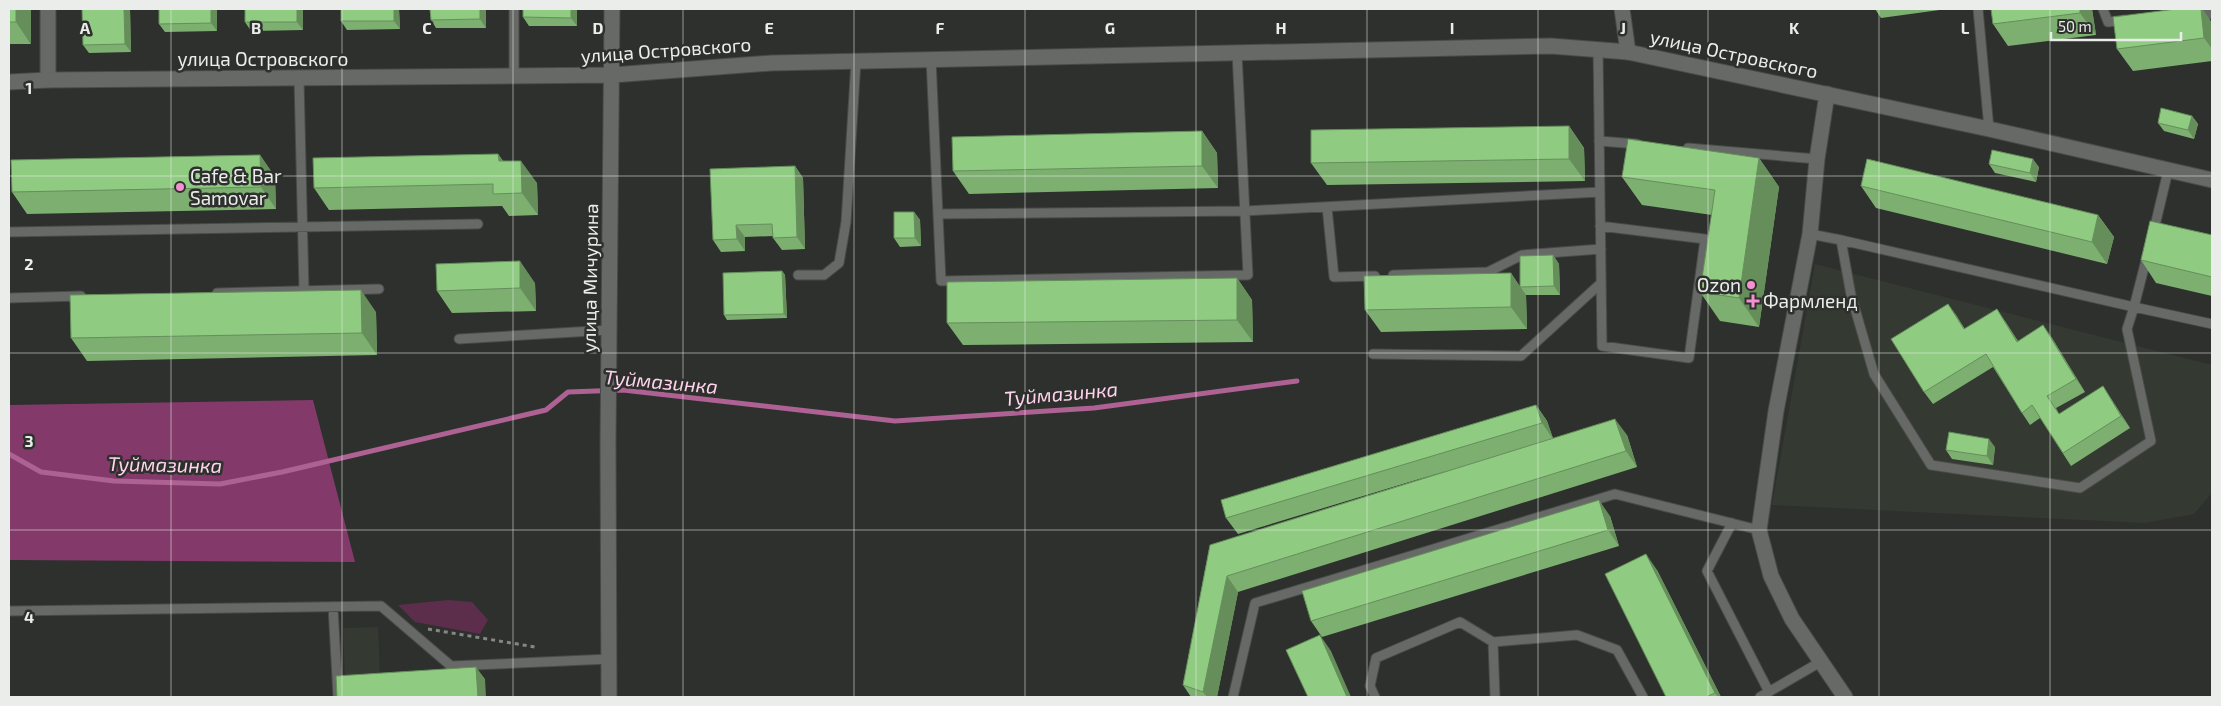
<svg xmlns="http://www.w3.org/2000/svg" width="2221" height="706" font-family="'Exo 2',sans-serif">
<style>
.built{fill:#343a32}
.green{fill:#5d2d4c}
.forest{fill:#833a6b}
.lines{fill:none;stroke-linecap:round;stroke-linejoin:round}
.stream{stroke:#ae6193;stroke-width:5}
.lane-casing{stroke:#484b48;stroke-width:11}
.street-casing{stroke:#484b48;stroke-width:17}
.secondary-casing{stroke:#484b48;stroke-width:17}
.path{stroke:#858784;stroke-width:3;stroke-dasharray:4 4;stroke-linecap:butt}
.lane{stroke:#666966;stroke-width:9}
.street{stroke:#666966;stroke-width:15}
.secondary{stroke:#666966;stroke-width:15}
.wall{fill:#7caf70}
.shaded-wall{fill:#658e5b}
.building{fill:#90cb82;stroke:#658e5b}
.grid{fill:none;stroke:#ebedea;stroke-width:1;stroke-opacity:0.55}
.poi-dot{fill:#f590d1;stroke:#2d302c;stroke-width:2}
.labels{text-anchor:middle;stroke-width:5;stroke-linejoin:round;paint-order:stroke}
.street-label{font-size:19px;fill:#ebedea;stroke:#2d302c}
.poi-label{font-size:19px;fill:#ebedea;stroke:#2d302c;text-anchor:start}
.water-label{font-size:20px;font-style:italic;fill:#ffd3ed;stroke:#2d302c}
.grid-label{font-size:16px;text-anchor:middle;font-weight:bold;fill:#ebedea;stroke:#2d302c;stroke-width:5;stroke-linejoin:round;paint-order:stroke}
</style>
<rect width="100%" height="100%" fill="#2d302c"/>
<path class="built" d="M1815,264L2212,365V493L2194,514L2145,523L1772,505Z
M378,627L380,678L345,679L343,628Z"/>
<path class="green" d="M448,600L472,602L488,620L480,634L415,622L398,605Z"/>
<path class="forest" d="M313,400L355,562L9,560V405Z"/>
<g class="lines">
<path class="stream" d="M9,454L41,472L114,481L220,484L282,472L546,410L568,392L623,390L895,421L1094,408L1297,381"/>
<g class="lane-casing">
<path id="lane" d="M1978,9L1989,129
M2103,9L2108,22L2125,20
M2195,15L2212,14
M1598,49C1599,148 1601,247 1602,346L1689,358L1705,239L1600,226
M931,59L941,281L1248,275L1237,53
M514,76V9
M299,79L304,290
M1599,141L1637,144
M1688,148L1817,159
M1327,207L1334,277L1375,276
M938,214L1245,211L1600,192
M9,232L478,224
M1810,234L1841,240L2134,307L2127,329L2151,441L2080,488L1931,465L1874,374L1851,295L1841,240
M2153,234L2168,171
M2147,256L2134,307L2212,324
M798,275H824L839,263L846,222L856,61
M1393,275L1488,272L1522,255L1601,249
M217,293L379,289
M9,298L81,296
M459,339L609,330
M1373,354L1521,356L1601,283
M1732,523L1707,571L1769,692
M333,607L338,697
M9,611L381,606L451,666L609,659
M1493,642L1495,697
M1233,697L1255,603L1615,494L1759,530
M1375,697L1370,686L1376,658L1460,622L1493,642L1577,635L1617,650L1643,697
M1760,697L1822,661"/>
</g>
<g class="street-casing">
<path id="street" d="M48,9V80
M1622,9L1628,52
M1827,94L1817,159L1810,234L1776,411L1759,530L1771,576L1792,619L1845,697"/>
</g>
<g class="secondary-casing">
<path id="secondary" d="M9,82L48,80L612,75L772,63L1551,46L1628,52L1989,129L2212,180
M609,697L608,442L612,9"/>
</g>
<path class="path" d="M428,629L535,647"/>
<use href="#lane" class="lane"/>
<use href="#street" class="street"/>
<use href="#secondary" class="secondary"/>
</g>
<path class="wall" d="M9,9L31,44H9Z
M130,9L131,52L89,53L83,45Z
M217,9V31L165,32L159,24Z
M245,9H303V30L251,31L245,22Z
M341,9H399L400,29L347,30L341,21Z
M430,9H486V28H436L431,20Z
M523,9H577V26H529L523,17Z
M1875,9H1947L1881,18Z
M2092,9L2096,35L2008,46L1993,24Z
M2202,9L2212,23V61L2133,71L2117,49Z
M2192,116L2198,124L2194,139L2164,131L2158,123Z
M1569,126L1584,148L1585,181L1327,185L1311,163Z
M1202,131L1217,153L1218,188L969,194L953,171Z
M498,154L503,161L537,183L538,215L509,216L502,206L329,210L314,188Z
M260,155L275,177L276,209L27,214L12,192Z
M1759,158L1779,187L1759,327L1720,321L1700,292L1712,215L1642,205L1622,177Z
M1989,164L2039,167L2036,182L1995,173Z
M795,166L803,178L805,249L782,250L773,238V236L745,237V251L721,252L713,240Z
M1861,186L2098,215L2114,237L2107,264L1876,208Z
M914,212L920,220L921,246L900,247L894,238Z
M2212,235V296L2156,283L2141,260Z
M1553,255L1559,264L1560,295H1526L1527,329L1381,332L1365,310L1511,273L1520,287Z
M782,271L785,275L787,318L727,320L724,315Z
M1237,278L1252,300L1253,342L963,345L947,323Z
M535,283L536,311L452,313L437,291Z
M1948,304L1965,329L2005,321L2018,341L2043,325L2052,338L2085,392L2056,408L2059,414L2103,386L2130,428L2071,466L2040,418L2030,425L2022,413L1993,367L1933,404L1924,392Z
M376,312L377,355L87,361L71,338Z
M1536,405L1547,421L1553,438L1627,435L1637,467L1238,592L1217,697H1191L1183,685L1210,545L1449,470L1238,534L1226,518Z
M1995,447L1993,465L1952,459L1946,450Z
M1610,516L1619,546L1322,637L1311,621Z
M1657,570L1721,697H1666Z"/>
<path class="shaded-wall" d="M16,9H31V44L16,22Z
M124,9H130L131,52L125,44Z
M211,9H217V31L211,23Z
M297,9H303V30L297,22Z
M394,9H399L400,29L394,21Z
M480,9H486V28L480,19Z
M571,9H577V26L571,18Z
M2080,9H2092L2096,35L2080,13Z
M2201,9H2202L2212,23V49L2204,38Z
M2192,116L2198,124L2194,139L2188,130Z
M1569,126L1584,148L1585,181L1569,159Z
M1202,131L1217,153L1218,188L1202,166Z
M498,154L514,176L499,161Z
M260,155L275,177L276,209L261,187Z
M1759,158L1779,187L1759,327L1739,298Z
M2033,159L2039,167L2036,182L2030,173Z
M521,161L537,183L538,215L522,193Z
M795,166L803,178L805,249L797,237Z
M914,212L920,220L921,246L915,238Z
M2098,215L2114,237L2107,264L2092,242Z
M736,225L745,237V251L737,239Z
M1553,255L1559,264L1560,295L1554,286Z
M520,261L535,283L536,311L520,288Z
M782,271L785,275L787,318L784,314Z
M1511,273L1526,295L1527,329L1511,307Z
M1237,278L1252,300L1253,342L1237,320Z
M361,290L376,312L377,355L362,333Z
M1948,304L1957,316L1972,342L1964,329Z
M1997,309L2005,321L2025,354L2017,342Z
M2043,325L2052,338L2085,392L2076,379Z
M2103,386L2111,399L2130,428L2121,416Z
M1536,405L1547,421L1553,439L1542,423Z
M1615,419L1627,435L1637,467L1626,451Z
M1989,439L1995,447L1993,465L1987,456Z
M1599,500L1610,516L1619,546L1608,530Z
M1646,554L1657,570L1721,697H1718L1715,693Z
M1227,576L1238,592L1217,697H1207L1203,692Z
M1320,635L1331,651L1351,697H1347Z
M476,667L485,679L486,697H478Z"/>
<path class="building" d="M9,9H16V22H9Z
M82,9H124L125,44L83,45Z
M159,9H211V23L159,24Z
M245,9H297V22H245Z
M341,9H394V21H341Z
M430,9H480V19L431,20Z
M523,9H571V18L523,17Z
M1991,9H2080V13L1993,24Z
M2176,9H2201L2204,38L2117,49L2113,17Z
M2161,108L2192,116L2188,130L2158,123Z
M1569,126V159L1311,163V130Z
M1202,131V166L953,171L952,137Z
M1628,139L1759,158L1739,298L1700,292L1715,190L1622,177Z
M1992,150L2033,159L2030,173L1989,164Z
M498,154L499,161H521L522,193L493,194V184L314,188L313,158Z
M260,155L261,187L12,192L11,160Z
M1867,159L2098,215L2092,242L1861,186Z
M795,166L797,237L773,238L772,224L736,225L737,239L713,240L710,169Z
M894,212H914L915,238H894Z
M2150,221L2212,235V277L2141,260Z
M1553,255L1554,286L1520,287V256Z
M520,261V288L437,291L436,264Z
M782,271L784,314L724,315L723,273Z
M1511,273V307L1365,310L1364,276Z
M1237,278V320L947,323V282Z
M361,290L362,333L71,338L70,295Z
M1948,304L1964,329L1997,309L2017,342L2043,325L2076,379L2047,396L2059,414L2103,386L2121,416L2063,453L2032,405L2022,413L1986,354L1924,392L1891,339Z
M1536,405L1542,423L1226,518L1221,500Z
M1615,419L1626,451L1227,576L1203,692L1183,685L1210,545Z
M1949,432L1989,439L1987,456L1946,450Z
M1599,500L1608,530L1311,621L1302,591Z
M1646,554L1715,693L1706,697H1666L1605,574Z
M1320,635L1347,697H1308L1286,650Z
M476,667L478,697H337L336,676Z"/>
<path class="grid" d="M171,9V697M342,9V697M513,9V697M683,9V697M854,9V697M1025,9V697M1196,9V697M1367,9V697M1538,9V697M1708,9V697M1879,9V697M2050,9V697M9,176H2212M9,353H2212M9,530H2212"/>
<g class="poi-dot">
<circle cx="180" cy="187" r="5"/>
<circle cx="1751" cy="285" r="5"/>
<path d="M1750.5 293.5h5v5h5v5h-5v5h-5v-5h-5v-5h5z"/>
</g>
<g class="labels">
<g class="street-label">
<text transform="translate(666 50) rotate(-4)" y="7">улица Островского</text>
<text transform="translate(1734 54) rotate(12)" y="7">улица Островского</text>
<text x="263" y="66">улица Островского</text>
<text transform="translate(590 278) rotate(-89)" y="7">улица Мичурина</text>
</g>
<g class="poi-label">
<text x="190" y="183">Cafe &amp; Bar<tspan x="190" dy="22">Samovar</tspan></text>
<text x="1741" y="292" text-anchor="end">Ozon</text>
<text x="1763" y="308">Фармленд</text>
</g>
<g class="water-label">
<text transform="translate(661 382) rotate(5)" y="7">Туймазинка</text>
<text transform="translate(1061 394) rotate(-5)" y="7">Туймазинка</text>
<text transform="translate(165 465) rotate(1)" y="7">Туймазинка</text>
</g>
</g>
<g class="grid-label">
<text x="85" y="34">A</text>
<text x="256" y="34">B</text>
<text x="427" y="34">C</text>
<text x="598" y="34">D</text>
<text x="769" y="34">E</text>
<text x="940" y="34">F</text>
<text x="1110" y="34">G</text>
<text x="1281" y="34">H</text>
<text x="1452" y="34">I</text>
<text x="1623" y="34">J</text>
<text x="1794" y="34">K</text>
<text x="1965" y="34">L</text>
<text x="29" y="94">1</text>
<text x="29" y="270">2</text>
<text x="29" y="447">3</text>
<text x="29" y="623">4</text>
</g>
<rect width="2221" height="706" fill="none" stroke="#ebedea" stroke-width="20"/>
<path d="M2051 32v8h130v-8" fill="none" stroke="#ebedea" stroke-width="2.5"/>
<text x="2058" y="32" font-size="15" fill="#ebedea" stroke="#2d302c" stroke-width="4" paint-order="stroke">50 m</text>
</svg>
